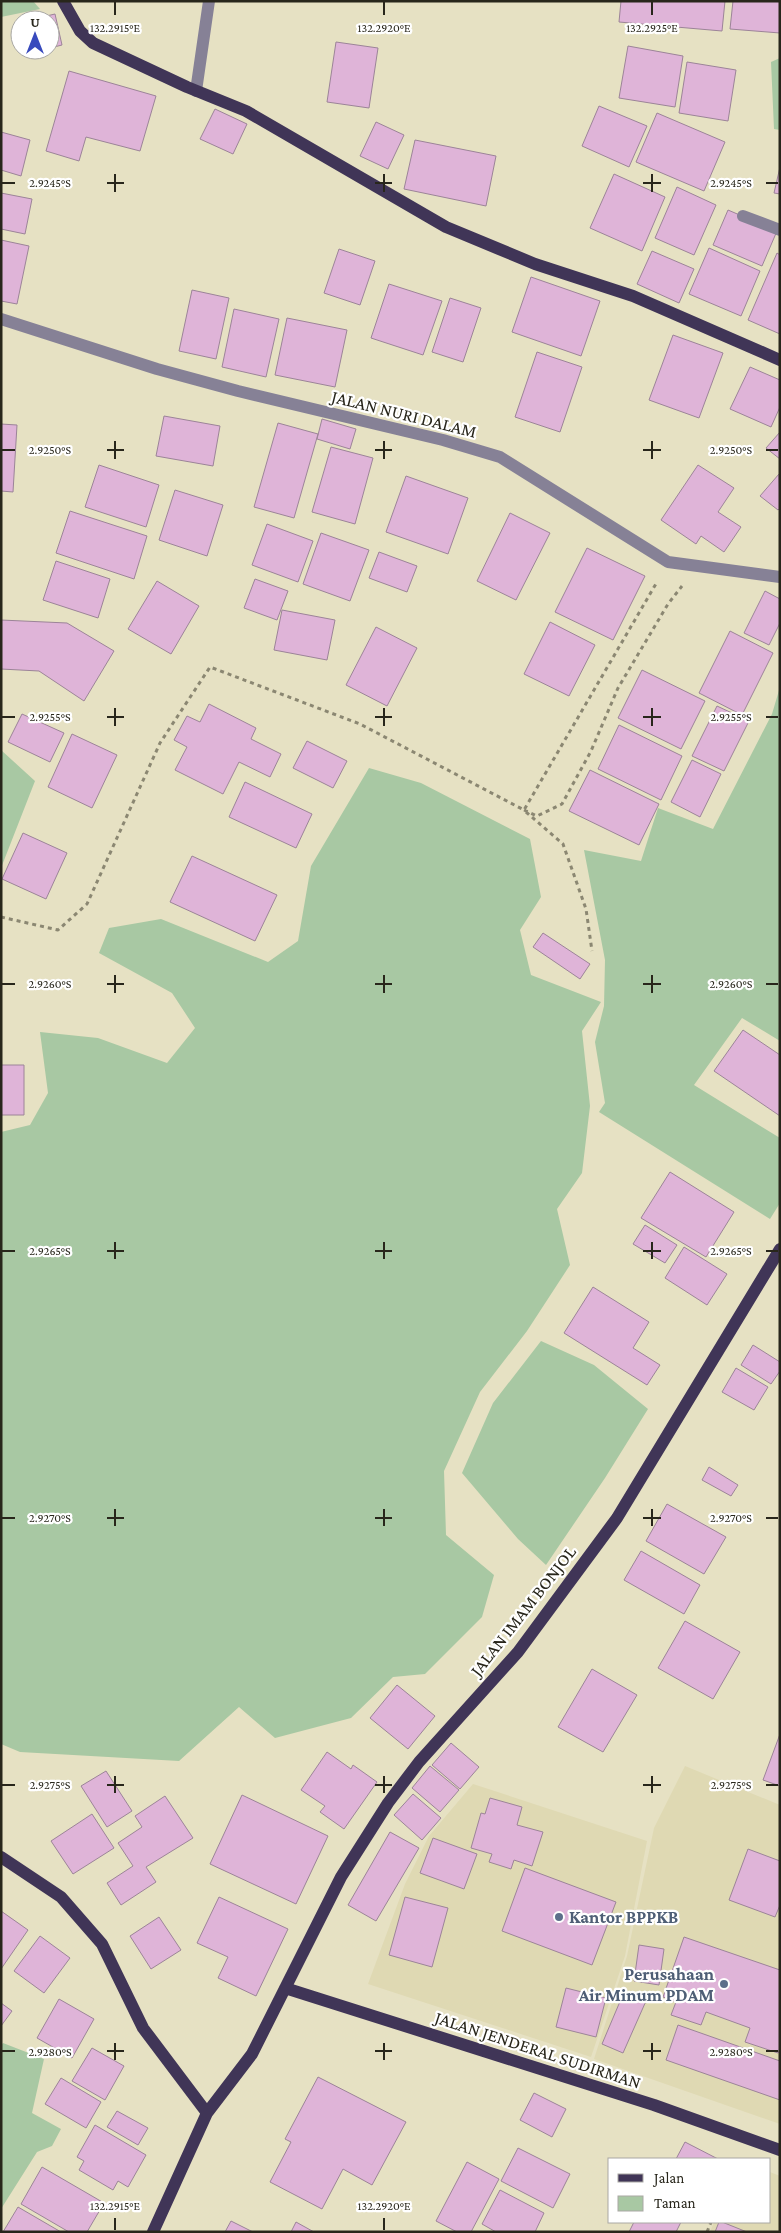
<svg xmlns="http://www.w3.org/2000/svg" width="781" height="2233" font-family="'Crimson Pro',serif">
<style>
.built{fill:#dfd9b3}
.green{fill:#a8c8a3}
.building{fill:#dfb4d8;stroke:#9c8498}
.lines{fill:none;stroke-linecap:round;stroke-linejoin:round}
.path{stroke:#8b8772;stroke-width:3;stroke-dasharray:4 4;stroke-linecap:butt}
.minor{stroke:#868196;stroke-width:12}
.major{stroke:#403557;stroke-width:12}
.ticks{fill:none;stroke:#28261b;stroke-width:2}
.service-dot{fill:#5c6f8a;stroke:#fff;stroke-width:2}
.labels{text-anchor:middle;stroke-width:4.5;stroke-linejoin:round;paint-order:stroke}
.street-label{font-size:18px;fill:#28261b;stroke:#fff}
.service-label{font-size:18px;font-weight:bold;fill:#4e5e75;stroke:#fff;text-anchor:start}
.ticks-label{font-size:12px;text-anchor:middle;fill:#28261b;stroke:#fff;stroke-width:4.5;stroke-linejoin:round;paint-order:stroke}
</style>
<rect width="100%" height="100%" fill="#e6e1c3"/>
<path class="built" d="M685,1766L780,1805V2124L594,2059L627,1956L654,1828Z
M473,1784L647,1841L625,1956L591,2057L368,1984L405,1884L429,1836Z
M770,2172L780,2176V2232H710L714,2222H770Z"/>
<path class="green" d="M1,1H33L40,9L1,17Z
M780,58V130L774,129L771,62Z
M780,687V1041L742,1018L694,1085L780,1138V1203L770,1219L599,1112L605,1103L595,1042L604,1006L605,960L584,850L641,861L658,808L713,829L772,714Z
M1,750L35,781L1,868Z
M369,768L421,783L530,839L541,897L520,930L531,975L601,1002L582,1031L590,1106L582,1173L557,1209L570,1265L527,1331L480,1392L444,1471L446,1535L494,1575L482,1617L425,1674L393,1677L351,1718L275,1738L239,1707L179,1761L20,1752L1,1744V1132L30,1125L48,1093L40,1032L98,1038L167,1063L195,1028L172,993L99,953L109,928L161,919L268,962L298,941L311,866Z
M541,1341L594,1365L648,1409L605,1478L546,1565L518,1539L462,1473L493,1403Z
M3,2043L44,2059L32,2113L61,2129L52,2146L37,2152L1,2209V2046Z"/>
<path class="building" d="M621,1H725L722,31L619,22Z
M733,1H780V33L730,29Z
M55,14L62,45L50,48V20H29Z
M336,42L378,48L369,108L327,102Z
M628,46L683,56L675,107L619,98Z
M687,62L736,70L728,121L679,113Z
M69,71L156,96L140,151L86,137L79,161L46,151Z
M599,106L647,126L629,167L582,146Z
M215,109L247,124L233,154L200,139Z
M657,113L725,142L704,191L636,162Z
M376,122L404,135L388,169L360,156Z
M1,132L30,140L21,176L1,170Z
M415,140L496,156L486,206L404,189Z
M780,167V194L774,193Z
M614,174L665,197L642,251L590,228Z
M677,187L716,205L694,255L655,238Z
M1,193L32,199L25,234L1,229Z
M728,210L777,231L762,266L713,245Z
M1,240L29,246L17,304L1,301Z
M709,248L760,271L741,316L689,294Z
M339,249L375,261L360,305L324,293Z
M652,251L694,269L679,303L637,284Z
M777,253L780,255V334L748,320Z
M531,277L600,301L581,356L512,332Z
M389,284L442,301L423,355L371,338Z
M192,290L229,298L216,359L179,351Z
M450,298L481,308L463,362L432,352Z
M234,309L279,319L266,377L222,367Z
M287,318L347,330L335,387L275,375Z
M673,335L723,353L699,418L649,400Z
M537,352L582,367L560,432L515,417Z
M750,367L780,380V407L771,427L730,409Z
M164,416L220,426L213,466L156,456Z
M322,419L356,429L350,449L317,439Z
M278,423L318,434L294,518L254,507Z
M1,424L17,425L13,492L1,491Z
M780,432V459L766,448Z
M331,447L373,458L355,524L312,512Z
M99,465L159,485L146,527L85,507Z
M698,465L734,488L718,512L741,527L724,552L701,536L696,544L661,520Z
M779,474L780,508L778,510L760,496Z
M406,476L468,498L448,554L386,532Z
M175,490L223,505L207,556L159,540Z
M70,511L147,536L134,579L56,553Z
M510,513L550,533L516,600L477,581Z
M267,524L313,541L298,582L252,565Z
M321,533L369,550L350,601L303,584Z
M587,548L645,576L613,640L555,612Z
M379,552L417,566L407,592L369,578Z
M56,561L110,579L98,618L43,600Z
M255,579L288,591L277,620L244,608Z
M157,581L199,606L171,654L128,629Z
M765,591L780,599V623L769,645L744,633Z
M282,610L335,620L327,660L274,650Z
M1,620L67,623L114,651L84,701L39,671L1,669Z
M550,622L595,645L569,696L524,674Z
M376,627L417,648L387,706L346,685Z
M730,631L773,653L742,715L699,693Z
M642,670L705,701L681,749L618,718Z
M209,704L256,728L251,739L281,754L270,777L239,762L223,794L175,770L187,747L174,740L187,716L200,722Z
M717,706L749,721L724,771L692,756Z
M22,714L64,733L50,762L8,742Z
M619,725L682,756L661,800L598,769Z
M72,734L117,755L92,808L48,787Z
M307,741L347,761L333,788L293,768Z
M692,760L721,774L700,817L671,802Z
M590,770L659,804L639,845L569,811Z
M245,782L312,814L296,848L229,817Z
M23,833L67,853L46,899L2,879Z
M192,856L277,895L255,941L170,902Z
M543,933L590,964L580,979L533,947Z
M743,1030L780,1055V1116L714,1071Z
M1,1065H24V1115H1Z
M670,1172L734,1212L706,1257L641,1218Z
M645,1225L677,1245L665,1263L633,1244Z
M684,1247L727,1274L707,1305L665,1278Z
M593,1287L649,1322L633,1348L660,1365L647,1385L564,1333Z
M753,1345L780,1362V1371L771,1384L741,1365Z
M736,1368L768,1387L754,1410L722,1392Z
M709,1467L738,1485L731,1496L702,1480Z
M667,1504L726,1537L704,1574L646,1541Z
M641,1551L700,1585L684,1614L624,1580Z
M685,1621L740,1652L713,1699L658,1668Z
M592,1669L637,1695L603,1752L558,1727Z
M397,1685L435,1716L408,1749L370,1718Z
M780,1734V1786L763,1780Z
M451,1743L479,1767L460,1789L432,1765Z
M327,1752L351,1769L353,1765L377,1782L344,1829L320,1812L325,1806L301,1790Z
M430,1766L459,1790L440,1812L412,1788Z
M106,1771L132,1811L107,1827L81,1786Z
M413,1794L441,1818L422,1840L394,1815Z
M242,1795L328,1836L296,1904L210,1864Z
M165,1796L193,1838L146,1867L156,1882L121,1905L107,1883L133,1866L118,1843L142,1827L135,1816Z
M490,1798L522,1807L517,1825L543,1832L532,1866L514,1860L511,1869L489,1862L492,1854L471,1848L481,1813L485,1814Z
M92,1814L114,1848L73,1874L51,1841Z
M390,1832L419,1848L376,1921L348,1905Z
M433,1838L477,1854L464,1889L420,1873Z
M748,1849L780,1861V1905L775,1917L729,1900Z
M525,1868L616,1902L592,1965L502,1931Z
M219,1897L288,1929L256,1996L218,1978L228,1957L197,1943Z
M405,1897L448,1908L432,1967L389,1955Z
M1,1911L28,1930L1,1969Z
M159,1917L181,1950L151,1969L130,1936Z
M40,1936L70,1958L44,1993L14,1971Z
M684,1937L780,1970V2048L778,2053L745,2042L750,2028L706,2012L701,2025L671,2015L676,2002L663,1997Z
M639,1945L664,1949L659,1985L634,1981Z
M566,1988L606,1998L596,2037L556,2027Z
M624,1992L646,2001L623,2053L602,2044Z
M59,1999L94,2019L72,2058L37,2038Z
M1,2003L12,2011L1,2026Z
M678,2025L780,2061V2100L666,2060Z
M92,2048L124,2066L105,2100L72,2081Z
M318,2077L406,2122L372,2185L343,2169L322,2209L270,2182L291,2142L285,2139Z
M61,2078L101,2102L86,2128L45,2104Z
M534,2093L566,2109L552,2137L520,2120Z
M117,2111L148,2128L138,2145L107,2127Z
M95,2125L146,2155L128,2187L118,2181L113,2190L79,2170L84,2161L77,2157Z
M685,2142L718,2159H676Z
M518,2148L570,2174L553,2208L501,2181Z
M467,2162L499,2179L471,2232H457L436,2221Z
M42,2167L104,2203L87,2232H69L21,2204Z
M500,2190L544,2213L535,2232H496L482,2224Z
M18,2207L61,2232H3Z
M231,2221L253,2232H225Z
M296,2222L314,2232H291Z
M634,2222H681L676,2232H629Z
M719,2222H722L747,2232H715Z"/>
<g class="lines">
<path class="path" d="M524,810L537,816L562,804L591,751L618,688L668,604L682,586
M526,812L563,844L586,909L592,951
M1,917L58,930L87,904L160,743L210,667L360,724L524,810L657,582
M707,2232L711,2222"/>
<path class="minor" d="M196,91L209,1
M743,216L780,230
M1,319L157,369L238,391L443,440L500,457L668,562L780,577"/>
<path class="major" d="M63,1L80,31L93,43L187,87L246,111L446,227L535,264L633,296L780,360
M1,1857L61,1897L102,1944L143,2028L207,2113
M285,1988L654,2105L780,2150
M153,2232L207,2113L252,2054L341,1877L388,1803L419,1762L518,1652L617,1518L780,1249"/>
</g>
<path class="ticks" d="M115,2V15M384,2V15M652,2V15M115,174V192M384,174V192M652,174V192M2,183H15M107,183H124M375,183H392M643,183H661M766,183H778M115,441V459M384,441V459M652,441V459M2,450H15M107,450H124M375,450H392M643,450H661M766,450H778M115,708V726M384,708V726M652,708V726M2,717H15M107,717H124M375,717H392M643,717H661M766,717H778M115,975V993M384,975V993M652,975V993M2,984H15M107,984H124M375,984H392M643,984H661M766,984H778M115,1242V1259M384,1242V1259M652,1242V1259M2,1251H15M107,1251H124M375,1251H392M643,1251H661M766,1251H778M115,1509V1526M384,1509V1526M652,1509V1526M2,1518H15M107,1518H124M375,1518H392M643,1518H661M766,1518H778M115,1776V1793M384,1776V1793M652,1776V1793M2,1785H15M107,1785H124M375,1785H392M643,1785H661M766,1785H778M115,2043V2060M384,2043V2060M652,2043V2060M2,2051H15M107,2051H124M375,2051H392M643,2051H661M766,2051H778M115,2218V2230M384,2218V2230"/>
<g class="service-dot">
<circle cx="559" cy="1917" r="5"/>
<circle cx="724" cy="1984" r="5"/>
</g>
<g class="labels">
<g class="street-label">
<text transform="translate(404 414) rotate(14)" y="6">JALAN NURI DALAM</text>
<text transform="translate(523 1611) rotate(-52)" y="6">JALAN IMAM BONJOL</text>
<text transform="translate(538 2050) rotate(18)" y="6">JALAN JENDERAL SUDIRMAN</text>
</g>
<g class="service-label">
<text x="569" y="1923">Kantor BPPKB</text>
<text x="714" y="1980" text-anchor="end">Perusahaan<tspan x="714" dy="21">Air Minum PDAM</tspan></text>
</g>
</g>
<g class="ticks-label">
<text x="115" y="32">132.2915°E</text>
<text x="384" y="32">132.2920°E</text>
<text x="652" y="32">132.2925°E</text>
<text x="50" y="187">2.9245°S</text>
<text x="731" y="187">2.9245°S</text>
<text x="50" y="454">2.9250°S</text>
<text x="731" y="454">2.9250°S</text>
<text x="50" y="721">2.9255°S</text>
<text x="731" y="721">2.9255°S</text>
<text x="50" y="988">2.9260°S</text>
<text x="731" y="988">2.9260°S</text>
<text x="50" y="1255">2.9265°S</text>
<text x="731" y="1255">2.9265°S</text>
<text x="50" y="1522">2.9270°S</text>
<text x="731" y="1522">2.9270°S</text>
<text x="50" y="1789">2.9275°S</text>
<text x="731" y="1789">2.9275°S</text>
<text x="50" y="2056">2.9280°S</text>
<text x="731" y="2056">2.9280°S</text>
<text x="115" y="2210">132.2915°E</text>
<text x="384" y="2210">132.2920°E</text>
</g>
<rect width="781" height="2233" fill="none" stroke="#28261b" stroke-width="5"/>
<rect x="608" y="2158" width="162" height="65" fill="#ffffff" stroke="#a9a8a4"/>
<rect x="618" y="2174" width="25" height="8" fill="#403557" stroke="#a9a8a4"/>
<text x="654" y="2183" font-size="15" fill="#28261b">Jalan</text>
<rect x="618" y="2196" width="25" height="15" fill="#a8c8a3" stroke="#a9a8a4"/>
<text x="654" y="2208" font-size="15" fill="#28261b">Taman</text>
<g transform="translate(35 35)"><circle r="24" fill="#ffffff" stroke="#a9a8a4"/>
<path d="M0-4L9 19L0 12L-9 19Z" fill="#384abd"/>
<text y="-8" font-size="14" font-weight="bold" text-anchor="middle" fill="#28261b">U</text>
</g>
</svg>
